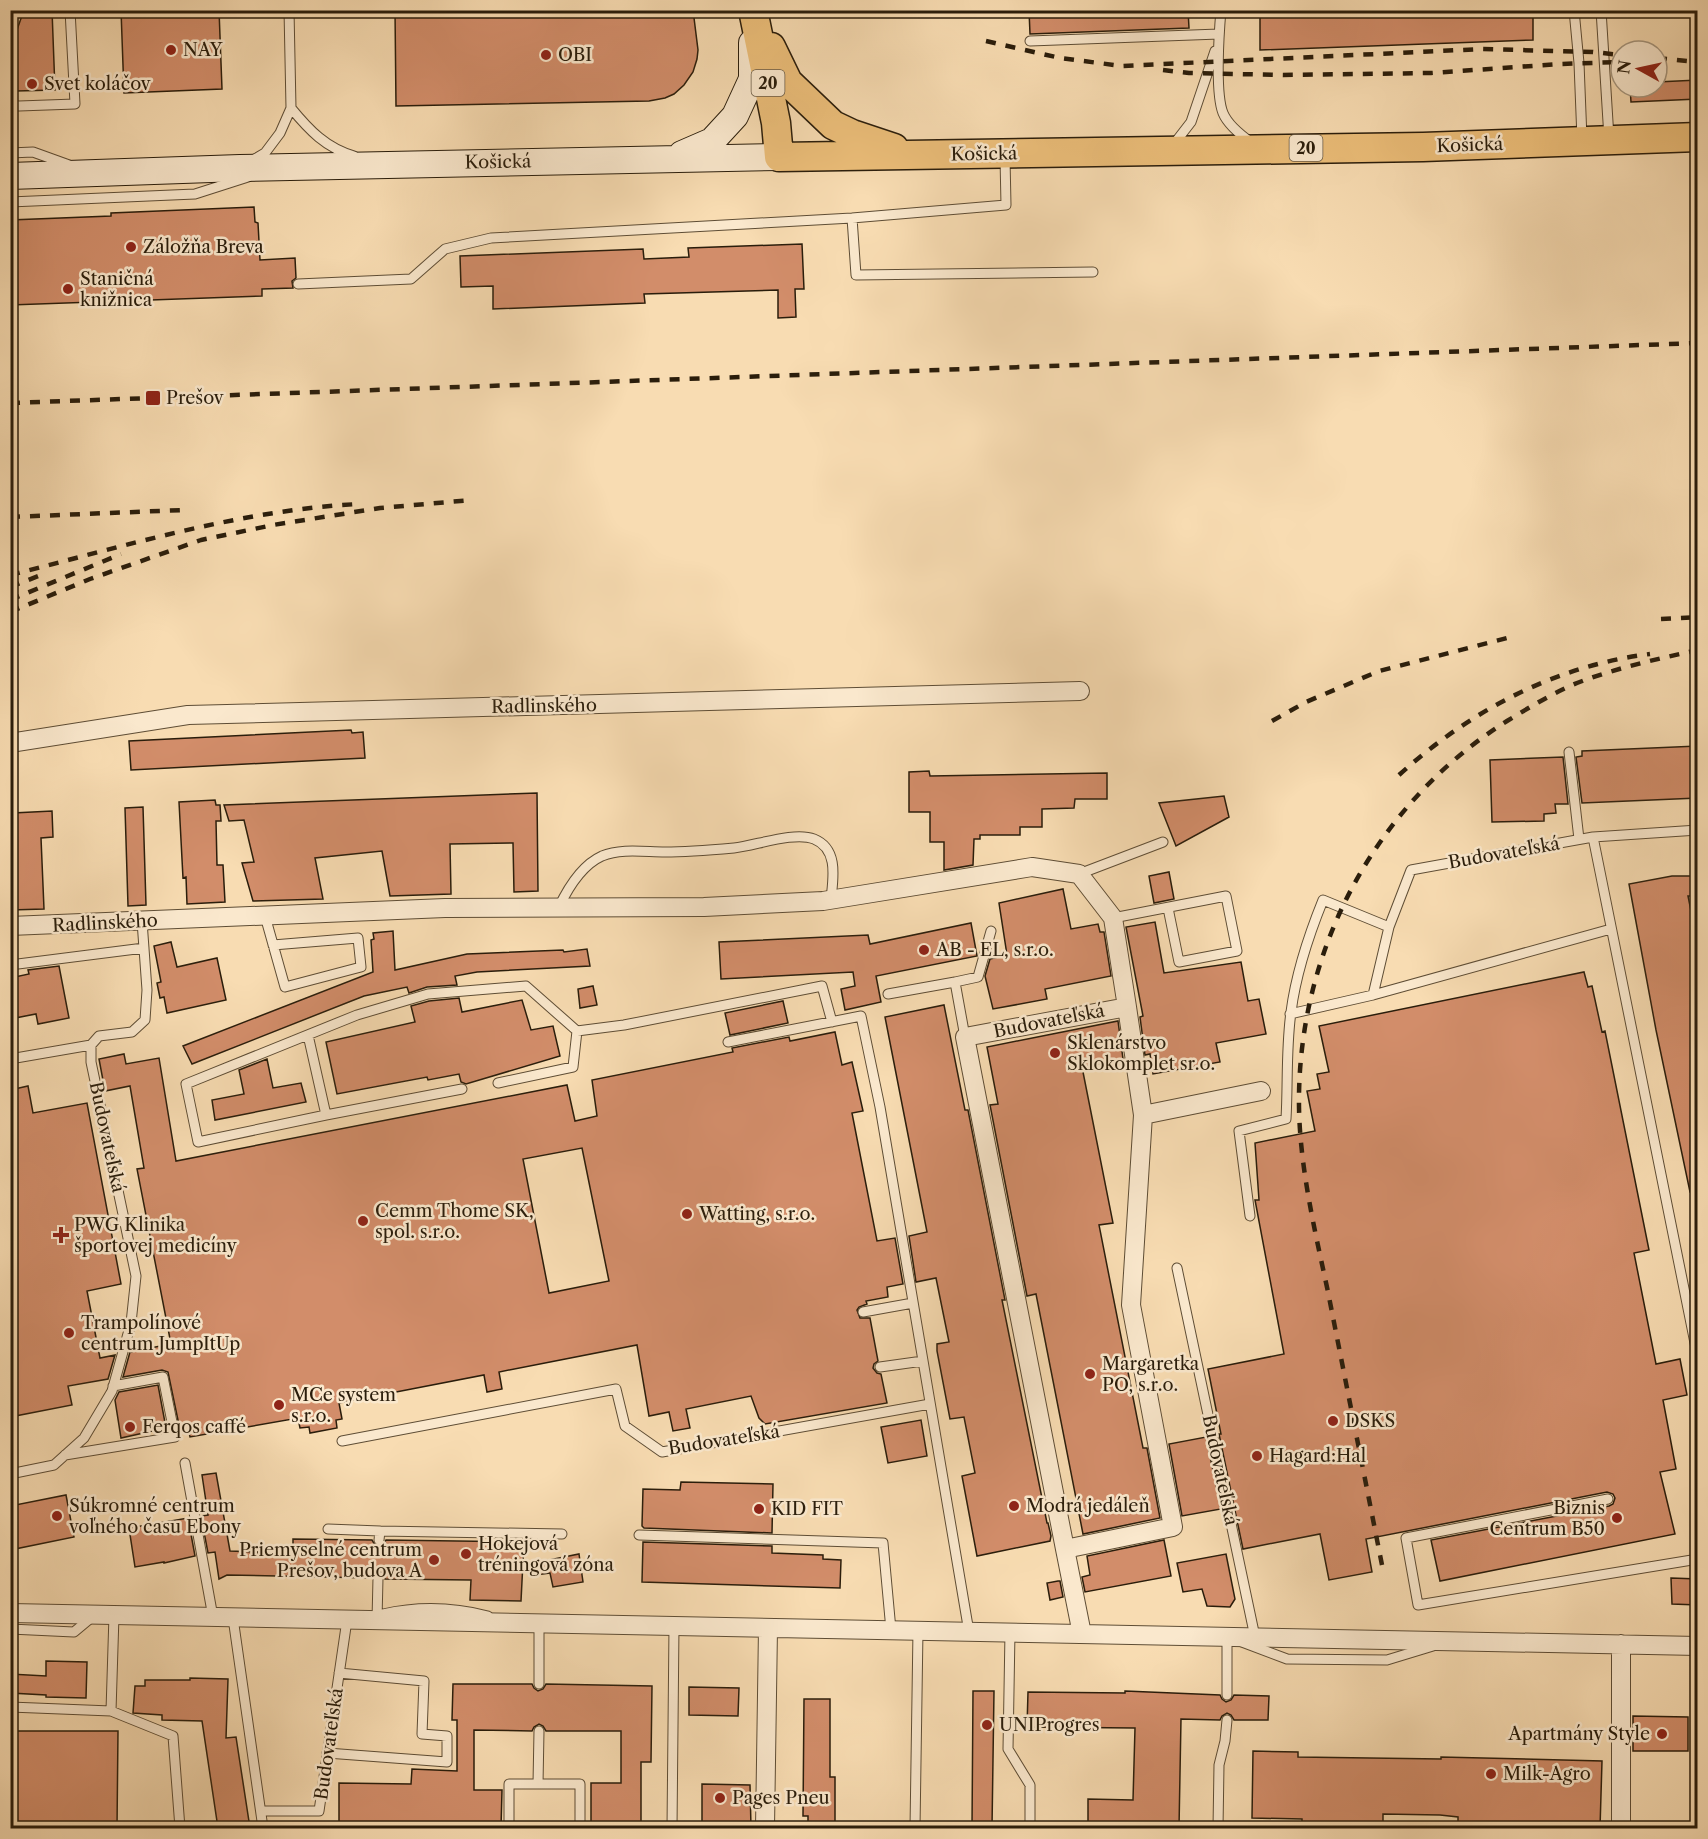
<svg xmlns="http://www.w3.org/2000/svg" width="1708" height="1839" font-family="'Libre Caslon Text',serif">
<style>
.building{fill:#d28d6a;stroke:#2a1d0b;stroke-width:1.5;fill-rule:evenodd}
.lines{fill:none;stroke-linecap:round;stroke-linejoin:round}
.lane-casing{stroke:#5e4d35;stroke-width:11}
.street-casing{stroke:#5e4d35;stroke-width:20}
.secondary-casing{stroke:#2a1d0b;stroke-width:28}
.primary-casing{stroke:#2a1d0b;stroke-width:31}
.lane{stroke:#fae8cd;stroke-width:9}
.street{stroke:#fae8cd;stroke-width:18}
.secondary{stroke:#fae8cd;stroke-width:26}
.primary{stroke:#ecbe79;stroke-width:28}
.rail{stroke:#2a1d0b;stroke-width:4.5;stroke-dasharray:10 10;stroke-linecap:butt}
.poi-dot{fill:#8f2418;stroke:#fae8cd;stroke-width:2}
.labels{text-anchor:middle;stroke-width:5;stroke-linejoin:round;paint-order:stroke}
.shield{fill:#fae8cd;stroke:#685a45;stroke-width:1.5}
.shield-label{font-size:16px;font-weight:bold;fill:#2a1d0b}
.poi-label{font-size:18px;fill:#2a1d0b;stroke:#fae8cd;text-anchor:start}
.street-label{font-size:18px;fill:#2a1d0b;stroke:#fae8cd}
</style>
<rect width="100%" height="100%" fill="#f8dcb2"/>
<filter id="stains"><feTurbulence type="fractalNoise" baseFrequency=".00333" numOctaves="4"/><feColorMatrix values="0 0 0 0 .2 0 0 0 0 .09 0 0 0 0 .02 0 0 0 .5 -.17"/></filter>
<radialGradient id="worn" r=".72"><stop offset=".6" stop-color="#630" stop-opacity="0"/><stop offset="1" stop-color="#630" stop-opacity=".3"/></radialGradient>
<path class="building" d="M24,10H52L55,90L16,91L13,41Z
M121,10H219L222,89L124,93Z
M395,10H693L698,50L697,59L693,72L684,85L674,94L665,98L649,101L396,106Z
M1029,10H1188L1189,28L1030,34Z
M1260,10H1533V40L1260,50Z
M1698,80V99L1631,102L1630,87H1657V82Z
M254,207L255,222L258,223L260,260L295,258L296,278L292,281L293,288L262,289V296L10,305V220L111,216V213Z
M802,244L804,289H795L796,317L778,318V290L644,294L645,303L493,309V286L461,287L460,256L643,249L644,259L689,257L688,248Z
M351,730L352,733L363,732L365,758L131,770L129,741Z
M1698,746V798L1582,803L1576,757L1582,756V751Z
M1563,757L1568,804H1555L1556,813L1544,814V821L1492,822L1490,760Z
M929,771L930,776L1107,773V799H1075L1074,808L1042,809V827H1020V835H980V839H974L973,865L944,870V842H930V812H909V772Z
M537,793L538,891L514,892L513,843L450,844L451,894L390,896L382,851L315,858L323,899L253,901L242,863L254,862L244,820L229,821L224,805Z
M1224,796L1229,817L1176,846L1159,803Z
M215,800L216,805H220L221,821H216L217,865H223L225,902L187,904L186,877L183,878L179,802Z
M143,807L146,905L128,906L125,808Z
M52,811L53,837L41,838L44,909L10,910V881L15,880L13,813Z
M1169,872L1174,899L1154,903L1149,876Z
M1672,876H1698V896H1688L1698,946V998H1694L1698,1013V1191L1690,1192L1656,1030L1629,884Z
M1063,889L1071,929L1098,924L1100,932H1104L1111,976L1045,989L1047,999L993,1009L985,976L990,959L1007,955L999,903Z
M1155,922L1164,973L1241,962L1248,1001L1259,999L1266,1034L1216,1043L1220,1062L1153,1074L1150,1054L1145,1055L1140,1017L1143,1016L1126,927Z
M971,923L977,956L876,976L881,1002L845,1010L841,989L855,986L853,972L721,979L719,942L868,935L870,944Z
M393,931L395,970L467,954L563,950L564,952L587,949L590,966L477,972L455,976L457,985L427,987L409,993L407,987L364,996L192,1064L183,1046L373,972L371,940L374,939L373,933Z
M171,942L177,967L217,958L226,1000L167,1013L164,997L160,998L157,983L161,982L154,946Z
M59,966L69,1018L38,1024L36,1014L10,1019V978L29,974L28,970Z
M1584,972L1588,987L1592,986L1602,1032L1605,1031L1649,1250L1634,1253L1656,1364L1680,1359L1687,1395L1663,1400L1676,1469L1660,1472L1675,1534L1440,1581L1431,1540L1609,1506L1613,1504L1615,1498L1613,1494L1607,1492L1366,1539L1372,1572L1329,1580L1320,1534L1243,1549L1219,1434H1221L1208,1369L1284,1354L1255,1200H1259L1255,1143L1315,1131L1307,1091L1320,1089L1317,1074L1329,1072L1319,1026Z
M593,986L597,1005L580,1008L578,989Z
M459,998L462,1012L522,1000L531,1030L553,1026L560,1056L466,1084L461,1082L459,1074L428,1080L427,1077L337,1094L326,1042L415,1022L411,1006L429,1001Z
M783,1001L788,1023L730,1035L725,1013Z
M944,1005L965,1110H968L1005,1300H1002L1047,1523H1048L1051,1536L1050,1541L977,1556L962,1476L975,1473L964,1417L950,1419L937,1351V1344L949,1342L936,1278L916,1282L909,1236L927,1232L885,1017Z
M1118,1021L1123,1059L1082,1067L1113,1223L1099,1225L1143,1448H1147L1160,1518L1083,1534L1036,1294L1027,1296L990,1105L998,1104L987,1047Z
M835,1032L842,1065L852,1062L863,1111L852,1113L877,1241L895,1238L903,1284L887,1287L888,1297L866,1301L867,1304L859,1307L857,1310L860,1318H870L878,1361L874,1364L873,1368L877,1373L881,1374L887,1403L765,1424L759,1418L751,1396L686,1409L690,1428L673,1431L669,1412L649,1416L637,1345L499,1372L502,1389L487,1392L484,1375L339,1403L342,1419L336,1420L337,1428L310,1433L309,1427L300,1428L298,1418L190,1437L187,1423L179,1425L168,1372L162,1370L123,1377L130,1352L171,1344L137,1169L144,1168L130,1086L105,1091L99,1059L124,1054L126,1064L159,1058L176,1161L567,1085L575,1121L597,1116L592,1080L733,1052L732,1048L789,1037L790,1041ZM582,1148L609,1281L549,1293L523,1159Z
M267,1059L273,1088L301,1083L306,1102L215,1120L212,1100L244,1094L239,1070Z
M28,1086L33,1113L87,1103L121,1284L87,1291L100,1358L115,1355L108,1379L68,1386L72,1405L10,1417V1090Z
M158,1385L166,1428L121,1438L115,1400L119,1392Z
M921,1420L927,1456L888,1463L881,1427Z
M1206,1437L1221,1509L1182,1516L1169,1444Z
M216,1473L230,1551L258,1552V1555L293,1556V1539L372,1540L375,1545L379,1547L384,1544L386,1540L524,1542L521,1601L470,1600L471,1580L385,1579L384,1574L379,1571L374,1572L371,1578L227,1575L219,1579L215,1552L208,1553L201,1516L208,1515L202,1475Z
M681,1482L773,1484L772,1533L644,1528L642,1526L643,1489L680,1490Z
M66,1495L74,1537L10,1550V1506Z
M188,1518L195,1556L164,1563V1562L135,1567L129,1528Z
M1164,1540L1171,1576L1085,1592L1082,1577L1090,1575L1087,1556Z
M643,1542L772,1546V1553L823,1555V1559L841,1560L840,1588L642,1582Z
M579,1554L583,1582L553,1587L550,1573L536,1575L534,1563Z
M1226,1554L1235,1599L1230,1607L1207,1606L1202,1589L1183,1592L1177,1563Z
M1671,1578L1698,1579V1605L1672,1604Z
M1058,1581H1060L1063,1597L1050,1600L1047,1583Z
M46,1661L87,1662L86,1698L46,1697V1695L10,1693V1674L46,1676Z
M190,1678L228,1679L226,1738L236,1737L250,1828H218L202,1721L162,1720V1715L133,1713L135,1686H145V1680H190Z
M453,1684H532L534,1688L538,1691L543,1689L546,1684L652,1686L651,1762H641V1828H591V1783H621V1731H546L543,1726L539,1724L534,1727L532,1731L474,1730V1790H502L501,1828H339V1783L411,1784L412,1769L457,1771V1720H452Z
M689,1687L739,1688L738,1716L689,1715Z
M973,1691H994L992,1828H972Z
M1125,1691L1220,1695L1222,1699L1226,1702L1231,1700L1234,1695L1269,1696L1268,1720H1234L1231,1715L1227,1713L1222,1716L1220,1720L1181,1719L1179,1828H1088V1799L1133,1800L1135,1728L1027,1727L1028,1692L1125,1693Z
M804,1699H830V1777H835V1828H808V1816H803Z
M1633,1716L1688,1717V1751H1633Z
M10,1731H118L117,1828H10Z
M1253,1751L1298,1752V1757L1441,1759V1757L1602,1761L1600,1828H1458V1817L1440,1815L1383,1814V1823H1372V1828H1332V1823L1302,1822V1819L1252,1818Z
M702,1784L750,1785L751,1828H702Z"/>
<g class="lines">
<g class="lane-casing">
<path id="lane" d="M1221,10C1219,33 1215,93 1223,113C1228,125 1242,136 1252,143
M1574,10L1579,63L1582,139
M1601,10L1609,138
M1030,41L1219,34
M10,105L19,106L75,104L70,10
M291,108C309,130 326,148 354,156
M1174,144L1191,122L1215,51
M10,153L33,152L69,165
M253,160L265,153L280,133L291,108L289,10
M10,202L195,194L248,177
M852,218L856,275L1093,272
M298,284L411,279L445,249L491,238L852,218L1006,205L1005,158
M1569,752L1579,839
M1593,837L1698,830
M1079,874L1163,842
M559,907C568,888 582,865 602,856C621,848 645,852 665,852C688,852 711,850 734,848C755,846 794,831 814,839C839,849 833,879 831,899
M265,916L285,987L361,967L358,938L273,945
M1113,918L1226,896L1237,951L1179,962L1168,908
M1611,929L1373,995L1389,927L1411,870L1593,837L1698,1358
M10,965L144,948
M955,982L978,977L991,931
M888,994L955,982L965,1037
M1290,1014L1373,995
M308,1035L326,1115L198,1142L186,1084L357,1015L428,994L526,986L577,1031L624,1025L822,986L832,1022
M728,1042L861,1016L880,1107L969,1632
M10,1059L91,1045
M498,1083L573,1067L577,1031
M326,1115L462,1089
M1250,1216L1239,1131L1286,1119C1288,1084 1286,1047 1291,1012C1296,973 1308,937 1323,900L1389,927
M1177,1268L1255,1637
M863,1312L913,1303
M880,1367L923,1361
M342,1441L616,1389L625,1426L662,1452L930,1404
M65,1455L175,1437L163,1377L113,1386
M185,1463L213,1617
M10,1474L54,1465L84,1438L112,1391L131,1323L136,1276L91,1062V1045L99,1036L132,1032L145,1020L147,990L142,921
M1608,1499L1406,1538L1418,1605L1698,1559
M328,1529L380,1531L379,1540
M380,1531L562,1534
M639,1535L883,1543L891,1630
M383,1614C418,1606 453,1607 488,1616
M233,1618L263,1828
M377,1620L378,1578
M10,1629L74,1632L92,1617
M1010,1632L1008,1749L1030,1785V1828
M1242,1642L1287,1659L1387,1660L1433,1646
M539,1684V1623
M1227,1695V1637H1229
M10,1707L111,1711L173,1736L180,1828
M111,1711L114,1615
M539,1731L538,1784H580V1828
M327,1753L447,1762V1736L422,1734L424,1681L339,1673
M261,1811H319L347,1620
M509,1828V1784H538
M672,1828L674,1626
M915,1828L918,1630
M1218,1828L1219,1765L1225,1741L1227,1720"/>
</g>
<g class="street-casing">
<path id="street" d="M10,743L188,715L1080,691
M10,926L445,908L704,907L823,901L1032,867L1079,874L1113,918L1127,1007
M1143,1115L1261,1091
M1065,1549L1173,1527L1131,1305L1143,1115L1127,1007L965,1037L1065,1549L1082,1634
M10,1613L1698,1646
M765,1828L768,1628
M1621,1828V1644"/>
</g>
<g class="secondary-casing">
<path id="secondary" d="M682,154L712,141L735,116L752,79V43
M10,176L240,168L779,157"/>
</g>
<g class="primary-casing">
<path id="primary" d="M753,10L776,123L779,157L1423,147L1698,137
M771,47L788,82L833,125L852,134L894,148"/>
</g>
<use href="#lane" class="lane"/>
<use href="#street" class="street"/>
<use href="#secondary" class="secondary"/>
<use href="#primary" class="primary"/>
<path class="rail" d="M986,41L1060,58L1122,66L1482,49L1593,52L1621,55
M1657,58L1698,62
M1163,70L1189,73L1283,75L1431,73L1560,64L1621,62
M10,403L1698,343
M10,517L183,510
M10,575C126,546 240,510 359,504
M10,587L41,575
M10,600L121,554
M10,612L90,579L201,540L273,525L380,508L472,500
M1661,619L1698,617
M1272,721L1306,702L1379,671L1507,638
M1399,775C1470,711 1554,666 1650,654
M1382,1565C1364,1474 1346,1383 1328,1292C1315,1231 1300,1169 1299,1107C1297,951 1375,804 1507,721C1530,707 1553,693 1577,683C1616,668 1657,659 1698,650"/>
</g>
<g class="poi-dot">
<circle cx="171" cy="50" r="6"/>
<circle cx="546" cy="55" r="6"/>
<circle cx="32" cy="84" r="6"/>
<circle cx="131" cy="247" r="6"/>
<circle cx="68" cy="289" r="6"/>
<rect x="145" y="390" width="16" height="16" rx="3"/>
<circle cx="924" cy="950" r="6"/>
<circle cx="1055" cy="1053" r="6"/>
<circle cx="687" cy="1214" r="6"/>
<circle cx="363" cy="1221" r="6"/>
<path d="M58 1226h6v6h6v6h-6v6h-6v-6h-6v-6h6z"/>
<circle cx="69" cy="1333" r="6"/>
<circle cx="1090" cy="1374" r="6"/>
<circle cx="279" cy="1405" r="6"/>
<circle cx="1333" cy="1421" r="6"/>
<circle cx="130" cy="1427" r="6"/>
<circle cx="1257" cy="1456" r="6"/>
<circle cx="1014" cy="1506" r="6"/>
<circle cx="759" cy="1509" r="6"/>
<circle cx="57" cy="1516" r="6"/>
<circle cx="1617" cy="1518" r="6"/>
<circle cx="466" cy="1554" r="6"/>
<circle cx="434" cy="1560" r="6"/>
<circle cx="987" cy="1725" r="6"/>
<circle cx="1662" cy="1734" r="6"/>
<circle cx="1491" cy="1774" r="6"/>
<circle cx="720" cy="1798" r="6"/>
</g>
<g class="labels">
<g class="shield">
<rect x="751.5" y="70" width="33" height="26" rx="4.5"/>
<rect x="1289.5" y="135" width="33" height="26" rx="4.5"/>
</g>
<g class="shield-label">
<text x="768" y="89">20</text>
<text x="1306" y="154">20</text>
</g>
<g class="poi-label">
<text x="183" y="56">NAY</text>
<text x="558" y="61">OBI</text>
<text x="44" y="90">Svet koláčov</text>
<text x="143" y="253">Záložňa Breva</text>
<text x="80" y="285">Staničná<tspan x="80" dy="21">knižnica</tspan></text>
<text x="166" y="404">Prešov</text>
<text x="936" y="956">AB - EL, s.r.o.</text>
<text x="1067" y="1049">Sklenárstvo<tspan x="1067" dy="21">Sklokomplet sr.o.</tspan></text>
<text x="375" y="1217">Cemm Thome SK,<tspan x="375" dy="21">spol. s.r.o.</tspan></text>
<text x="699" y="1220">Watting, s.r.o.</text>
<text x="74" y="1231">PWG Klinika<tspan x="74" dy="21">športovej medicíny</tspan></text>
<text x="81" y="1329">Trampolínové<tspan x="81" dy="21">centrum JumpItUp</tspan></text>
<text x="1102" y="1370">Margaretka<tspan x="1102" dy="21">PO, s.r.o.</tspan></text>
<text x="291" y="1401">MCe system<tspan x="291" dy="21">s.r.o.</tspan></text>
<text x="1345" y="1427">DSKS</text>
<text x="142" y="1433">Ferqos caffé</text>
<text x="1269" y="1462">Hagard:Hal</text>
<text x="69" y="1512">Súkromné centrum<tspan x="69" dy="21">voľného času Ebony</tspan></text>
<text x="1026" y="1512">Modrá jedáleň</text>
<text x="1605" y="1514" text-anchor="end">Biznis<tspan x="1605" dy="21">Centrum B50</tspan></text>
<text x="771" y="1515">KID FIT</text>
<text x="478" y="1550">Hokejová<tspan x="478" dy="21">tréningová zóna</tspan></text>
<text x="422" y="1556" text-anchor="end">Priemyselné centrum<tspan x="422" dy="21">Prešov, budova A</tspan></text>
<text x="999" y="1731">UNIProgres</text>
<text x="1650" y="1740" text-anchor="end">Apartmány Style</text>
<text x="1503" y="1780">Milk-Agro</text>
<text x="732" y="1804">Pages Pneu</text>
</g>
<g class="street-label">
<text transform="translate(1470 145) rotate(-2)" y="6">Košická</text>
<text transform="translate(984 154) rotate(-1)" y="6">Košická</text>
<text transform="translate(498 162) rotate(-1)" y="6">Košická</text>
<text transform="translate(544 706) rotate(-1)" y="6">Radlinského</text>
<text transform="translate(1504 853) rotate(-10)" y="6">Budovateľská</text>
<text transform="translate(105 923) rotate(-3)" y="6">Radlinského</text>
<text transform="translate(1049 1021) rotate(-11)" y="6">Budovateľská</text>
<text transform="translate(107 1137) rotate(78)" y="6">Budovateľská</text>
<text transform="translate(724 1440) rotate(-9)" y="6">Budovateľská</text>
<text transform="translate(1220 1470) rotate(78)" y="6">Budovateľská</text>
<text transform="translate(329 1744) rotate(-82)" y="6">Budovateľská</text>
</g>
</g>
<rect width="1708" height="1839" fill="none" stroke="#f8dcb2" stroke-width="36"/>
<rect x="12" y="12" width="1684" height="1815" fill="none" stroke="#2a1d0b" stroke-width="3"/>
<rect x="18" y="18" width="1672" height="1803" fill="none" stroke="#2a1d0b" stroke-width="1.5"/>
<g transform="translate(1639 69) rotate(278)"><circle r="28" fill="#fae8cd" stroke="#a7977f" stroke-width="1.5"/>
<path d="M0-4.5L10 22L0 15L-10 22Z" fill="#8f2418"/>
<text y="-9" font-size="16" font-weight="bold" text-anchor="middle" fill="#2a1d0b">N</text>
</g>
<rect width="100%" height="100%" filter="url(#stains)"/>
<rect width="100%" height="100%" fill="url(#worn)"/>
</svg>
